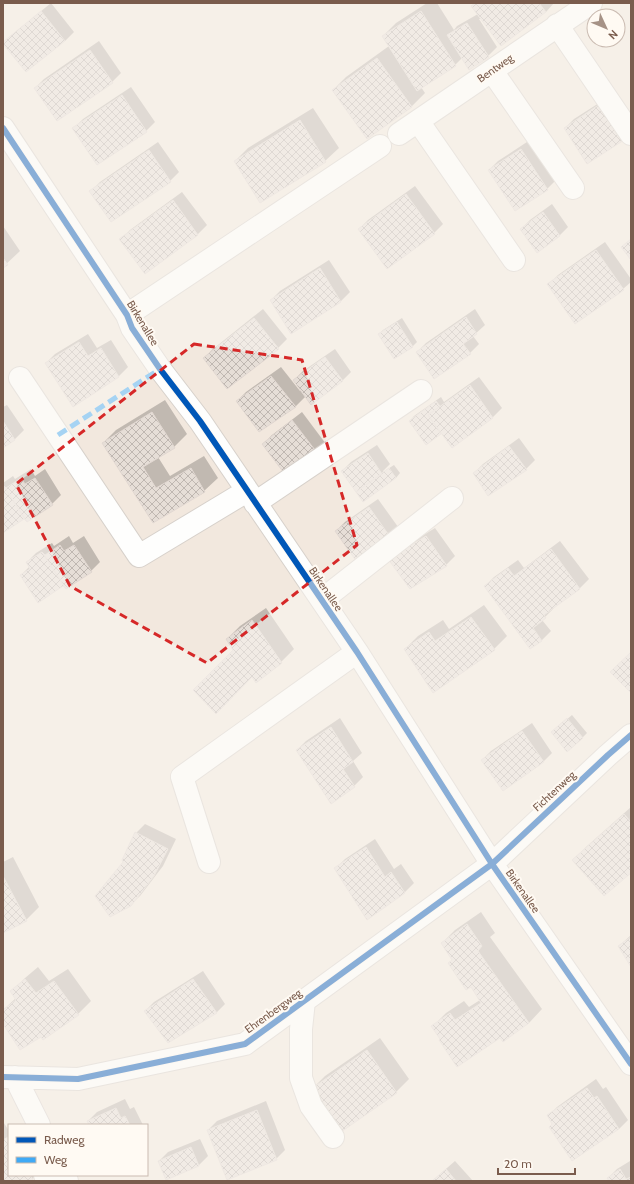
<svg xmlns="http://www.w3.org/2000/svg" width="634" height="1184" font-family="Cabin,sans-serif">
<style>
.residential{fill:#f2e8de;fill-rule:evenodd}
.shadow{fill:#0003}
.building{fill:url(#building-cross-hatch);stroke:#e2d8d2}
.lines{fill:none;stroke-linecap:round;stroke-linejoin:round}
.minor-casing{stroke:#d7d1cb;stroke-width:24}
.minor{stroke:#fefefd;stroke-width:22}
.quiet{stroke:#3fa9f5;stroke-width:5;stroke-dasharray:10 5;stroke-linecap:butt}
.cycleway-casing{stroke:#fffaf3;stroke-width:8}
.cycleway{stroke:#0057b8;stroke-width:6}
.marked{fill:none;stroke:#d62828;stroke-width:3;stroke-dasharray:8 5;stroke-linejoin:round}
.labels{text-anchor:middle;stroke-width:4;stroke-linejoin:round;paint-order:stroke}
.street-label{font-size:11px;fill:#7a5c4d;stroke:#fffaf3}
</style>
<defs>
<pattern id="building-cross-hatch" width="8" height="8" patternUnits="userSpaceOnUse"><rect width="8" height="8" fill="#e6ded7"/><path d="M0 0l8 8M0 8l8-8" fill="none" stroke="#bfb7b1"/></pattern>
</defs>
<rect width="100%" height="100%" fill="#f9f5f0"/>
<path class="residential" d="M3,3H631V1181H3ZM594,16H618V40H594ZM9,1125H147V1175H9Z"/>
<path class="shadow" d="M51,3L74,32L65,41L4,43L13,34Z
M427,3H437L454,30L457,26L478,14L475,3H554L546,12L479,19L497,47L488,56L469,68L462,58L455,65L421,87L425,93L412,106L368,138L333,90L346,77L389,46L383,36L396,23Z
M99,41L121,73L112,82L35,88L44,79Z
M131,87L155,122L146,131L74,128L83,119Z
M610,96L631,128H565L574,119Z
M313,108L339,148L325,161H235L248,148Z
M530,140L556,180L547,189L489,170L498,161Z
M158,142L179,172L170,181L91,191L100,182Z
M415,186L443,224L434,233L387,268L359,229L368,220Z
M182,192L207,225L198,234L145,273L121,239L130,230Z
M552,204L568,227L559,236L521,229L530,220Z
M3,226L20,251L3,267Z
M605,242L631,279V282L623,289L549,284L558,275Z
M329,260L350,292L341,301L291,332L271,300L280,291Z
M263,309L287,339L278,348L204,358L213,349Z
M475,309L485,325L473,336L479,344L470,353L417,352L426,343Z
M402,318L417,342L413,346L394,358L379,334L383,330Z
M88,334L97,348L111,340L128,367L119,376L73,405L46,363L55,354Z
M335,349L351,372L342,381L306,396L296,406L260,431L237,401L246,392L281,367L300,391L301,390L294,380L303,371Z
M479,377L502,408L493,417L452,447L442,433H441L410,421L414,416L441,397L444,402Z
M165,400L187,434L174,447L158,457L170,476L204,456L218,478L204,491L153,521L103,443L116,430Z
M7,405L24,430L15,439L3,447V407Z
M302,412L326,444L317,453L263,444L272,435Z
M519,438L535,460L526,469L474,473L483,464Z
M377,445L390,464L383,471V472L394,465L400,473L396,478L342,471L351,462Z
M31,469L35,476L45,469L61,495L52,504L25,518L3,532V483L13,476L15,479Z
M378,499L401,531L392,540L336,531L345,522Z
M435,528L455,556L446,565L398,551Z
M69,536L73,543L84,536L100,562L91,571L64,585L21,575L30,566L27,562L36,553L52,543L54,546Z
M560,541L589,579L580,588L553,607L554,608L542,620L551,631L542,640L531,648L485,586L494,577L518,560L524,568Z
M484,605L507,636L494,649H405L418,636L443,620L449,629Z
M266,608L294,649L281,662L252,675L227,639L240,626Z
M572,715L587,733L582,738L552,732Z
M340,718L362,753L353,761L363,777L354,786L297,750L306,741Z
M532,723L552,753L543,762L482,760L491,751Z
M631,807V871L573,860L586,847Z
M145,824L176,839L163,866L140,896L130,905L124,863L136,833Z
M375,839L394,869L401,864L414,883L405,892L336,868L345,859Z
M13,857L39,907L26,920L3,932V862Z
M481,912L495,933L490,937L542,1009L529,1023L500,1037L441,1039L433,1026L446,1013L464,1001L469,1007L480,1000L442,943L455,930Z
M631,935V965L619,946Z
M38,967L49,981L68,969L91,1001L78,1014L41,1036L3,1022V1010L16,998L12,991L25,978Z
M203,971L225,1004L216,1013L145,1011L154,1002Z
M380,1038L409,1079L396,1092L312,1089L325,1076Z
M596,1079L603,1089L606,1087L628,1120L619,1129L553,1124L548,1116L557,1107Z
M125,1099L130,1109L134,1107L143,1125H90L88,1121L97,1112Z
M266,1101L285,1150L276,1159L208,1130L217,1121Z
M4,1123L9,1131V1175H37L30,1181H3V1124Z
M200,1139L208,1156L199,1165L159,1161L168,1152Z
M455,1161L473,1181H432Z
M630,1161L631,1163V1181H610L608,1178L617,1169Z"/>
<path class="building" d="M475,3H539L546,12L501,46L471,6Z
M41,11L65,41L26,72L3,44V42Z
M421,11L456,66L417,91L382,36Z
M467,23L489,57L469,70L447,35Z
M90,50L113,83L57,121L34,88Z
M377,58L412,107L367,139L332,90Z
M122,95L147,132L97,165L72,128Z
M600,104L624,140L587,164L564,128Z
M300,120L326,162L260,203L234,161Z
M521,149L548,190L515,211L488,170Z
M149,150L171,182L111,222L89,191Z
M406,194L435,234L387,269L358,229Z
M173,200L198,235L145,274L119,239Z
M543,212L560,236L537,253L520,229Z
M631,239V260L621,247Z
M596,250L624,290L575,324L547,284Z
M3,258L8,265L3,268Z
M320,268L341,302L291,334L270,300Z
M466,317L477,334L463,344L471,354L434,379L416,352Z
M254,318L279,349L227,389L203,358Z
M397,322L413,347L394,359L378,334Z
M79,342L88,356L101,348L119,377L73,407L45,363Z
M325,357L343,381L311,405L293,380Z
M271,376L296,407L259,432L236,401Z
M470,385L493,418L452,448L428,415Z
M436,401L440,406L428,415L441,434L426,445L409,421Z
M152,412L175,448L143,467L156,488L191,468L205,492L153,523L102,443Z
M292,420L318,454L287,477L262,444Z
M3,421L15,440L3,448Z
M509,446L527,470L488,496L473,473Z
M368,453L382,474L356,492L341,471Z
M389,468L396,478L363,502L356,492Z
M21,478L25,484L35,478L53,505L27,522L3,485L6,488Z
M3,485L27,522L24,519L3,533Z
M369,507L393,541L359,565L335,531Z
M426,536L447,566L410,589L388,559Z
M60,545L64,551L74,545L92,572L66,589L42,552L45,555Z
M551,549L580,589L544,615L546,618L533,628L542,641L530,649L484,586L508,568L514,576Z
M42,552L66,589L63,586L38,603L20,575L30,569L26,562Z
M471,617L495,650L433,693L404,649L429,632L435,641Z
M252,620L282,663L256,683L252,677L216,714L193,690L233,650L226,639Z
M631,652V693L610,672Z
M567,718L583,738L567,752L551,732Z
M331,727L353,762L343,769L355,787L331,804L296,750Z
M522,731L544,762L503,791L481,760Z
M624,814L631,822V873L604,896L572,860Z
M135,832L168,849L154,876L131,906L110,917L95,896L123,862L122,860Z
M366,847L385,877L391,872L405,893L367,920L334,868Z
M3,876L27,921L3,933Z
M467,924L482,946L478,951L529,1023L503,1042L500,1038L457,1067L439,1040L440,1039L431,1026L450,1013L455,1020L481,1003L471,987L466,990L448,963L452,960L441,943Z
M631,937V967L618,946Z
M25,979L36,993L54,981L79,1015L43,1040L41,1037L20,1050L3,1024V1010L16,1000L10,991Z
M193,979L217,1013L168,1043L144,1011Z
M367,1050L397,1093L341,1132L311,1089Z
M587,1088L594,1098L597,1096L619,1129L572,1161L549,1127L552,1124L547,1115Z
M116,1108L121,1118L125,1116L130,1125H89L87,1121Z
M257,1110L277,1160L227,1180L207,1130Z
M8,1137L9,1140V1175H30L33,1180L31,1181H3V1140Z
M191,1147L199,1166L166,1180L158,1161Z
M446,1169L456,1181H432Z
M620,1169L626,1179L631,1177V1181H609L607,1178Z"/>
<g class="lines">
<g class="minor-casing">
<path id="minor" d="M557,25L631,134
M492,71L573,188
M418,121L514,260
M3,128L127,315L132,328L160,369L200,421L357,652L492,864L631,1064
M399,134L591,3
M127,315L380,146
M20,378L139,556L247,491
M255,503L421,391
M322,600L452,498
M209,862L182,777L357,652
M304,1001L301,1029V1078L311,1106L333,1137
M3,1077L78,1079L245,1044L492,864L608,755L631,735
M15,1077L39,1125
M45,1175L48,1181
M64,1175L67,1181"/>
</g>
<use href="#minor" class="minor"/>
<path class="quiet" d="M58,435L160,369"/>
<g class="cycleway-casing">
<path id="cycleway" d="M3,128L127,315L132,328L160,369L200,421L357,652L492,864L631,1064
M3,1077L78,1079L245,1044L492,864L608,755L631,735"/>
</g>
<use href="#cycleway" class="cycleway"/>
</g>
<path d="M0 0H634V1184H0ZM194,344L302,360L357,545L207,663L70,586L16,484Z" fill="#f9f5f0" fill-opacity=".55" fill-rule="evenodd"/>
<path class="marked" d="M194,344L302,360L357,545L207,663L70,586L16,484Z"/>
<g class="labels">
<g class="street-label">
<text transform="translate(495 68) rotate(-35)" y="4">Bentweg</text>
<text transform="translate(143 323) rotate(59)" y="4">Birkenallee</text>
<text transform="translate(326 589) rotate(56)" y="4">Birkenallee</text>
<text transform="translate(554 791) rotate(-43)" y="4">Fichtenweg</text>
<text transform="translate(523 891) rotate(55)" y="4">Birkenallee</text>
<text transform="translate(273 1011) rotate(-36)" y="4">Ehrenbergweg</text>
</g>
</g>
<rect width="634" height="1184" fill="none" stroke="#7a5c4d" stroke-width="8"/>
<rect x="8" y="1124" width="140" height="52" fill="#fffaf3" stroke="#cabbb1"/>
<rect x="16" y="1137" width="20" height="6" fill="#0057b8" stroke="#cabbb1"/>
<text x="44" y="1144" font-size="12" fill="#7a5c4d">Radweg</text>
<rect x="16" y="1157" width="20" height="6" fill="#3fa9f5" stroke="#cabbb1"/>
<text x="44" y="1164" font-size="12" fill="#7a5c4d">Weg</text>
<g transform="translate(606 28) rotate(134)"><circle r="19" fill="#fffaf3" stroke="#cabbb1"/>
<path d="M0-3L7 15L0 10L-7 15Z" fill="#a69286"/>
<text y="-6" font-size="11" font-weight="bold" text-anchor="middle" fill="#7a5c4d">N</text>
</g>
<path d="M498 1168v6h77v-6" fill="none" stroke="#7a5c4d" stroke-width="2"/>
<text x="504" y="1168" font-size="12" fill="#7a5c4d" stroke="#fffaf3" stroke-width="3" paint-order="stroke">20 m</text>
</svg>
